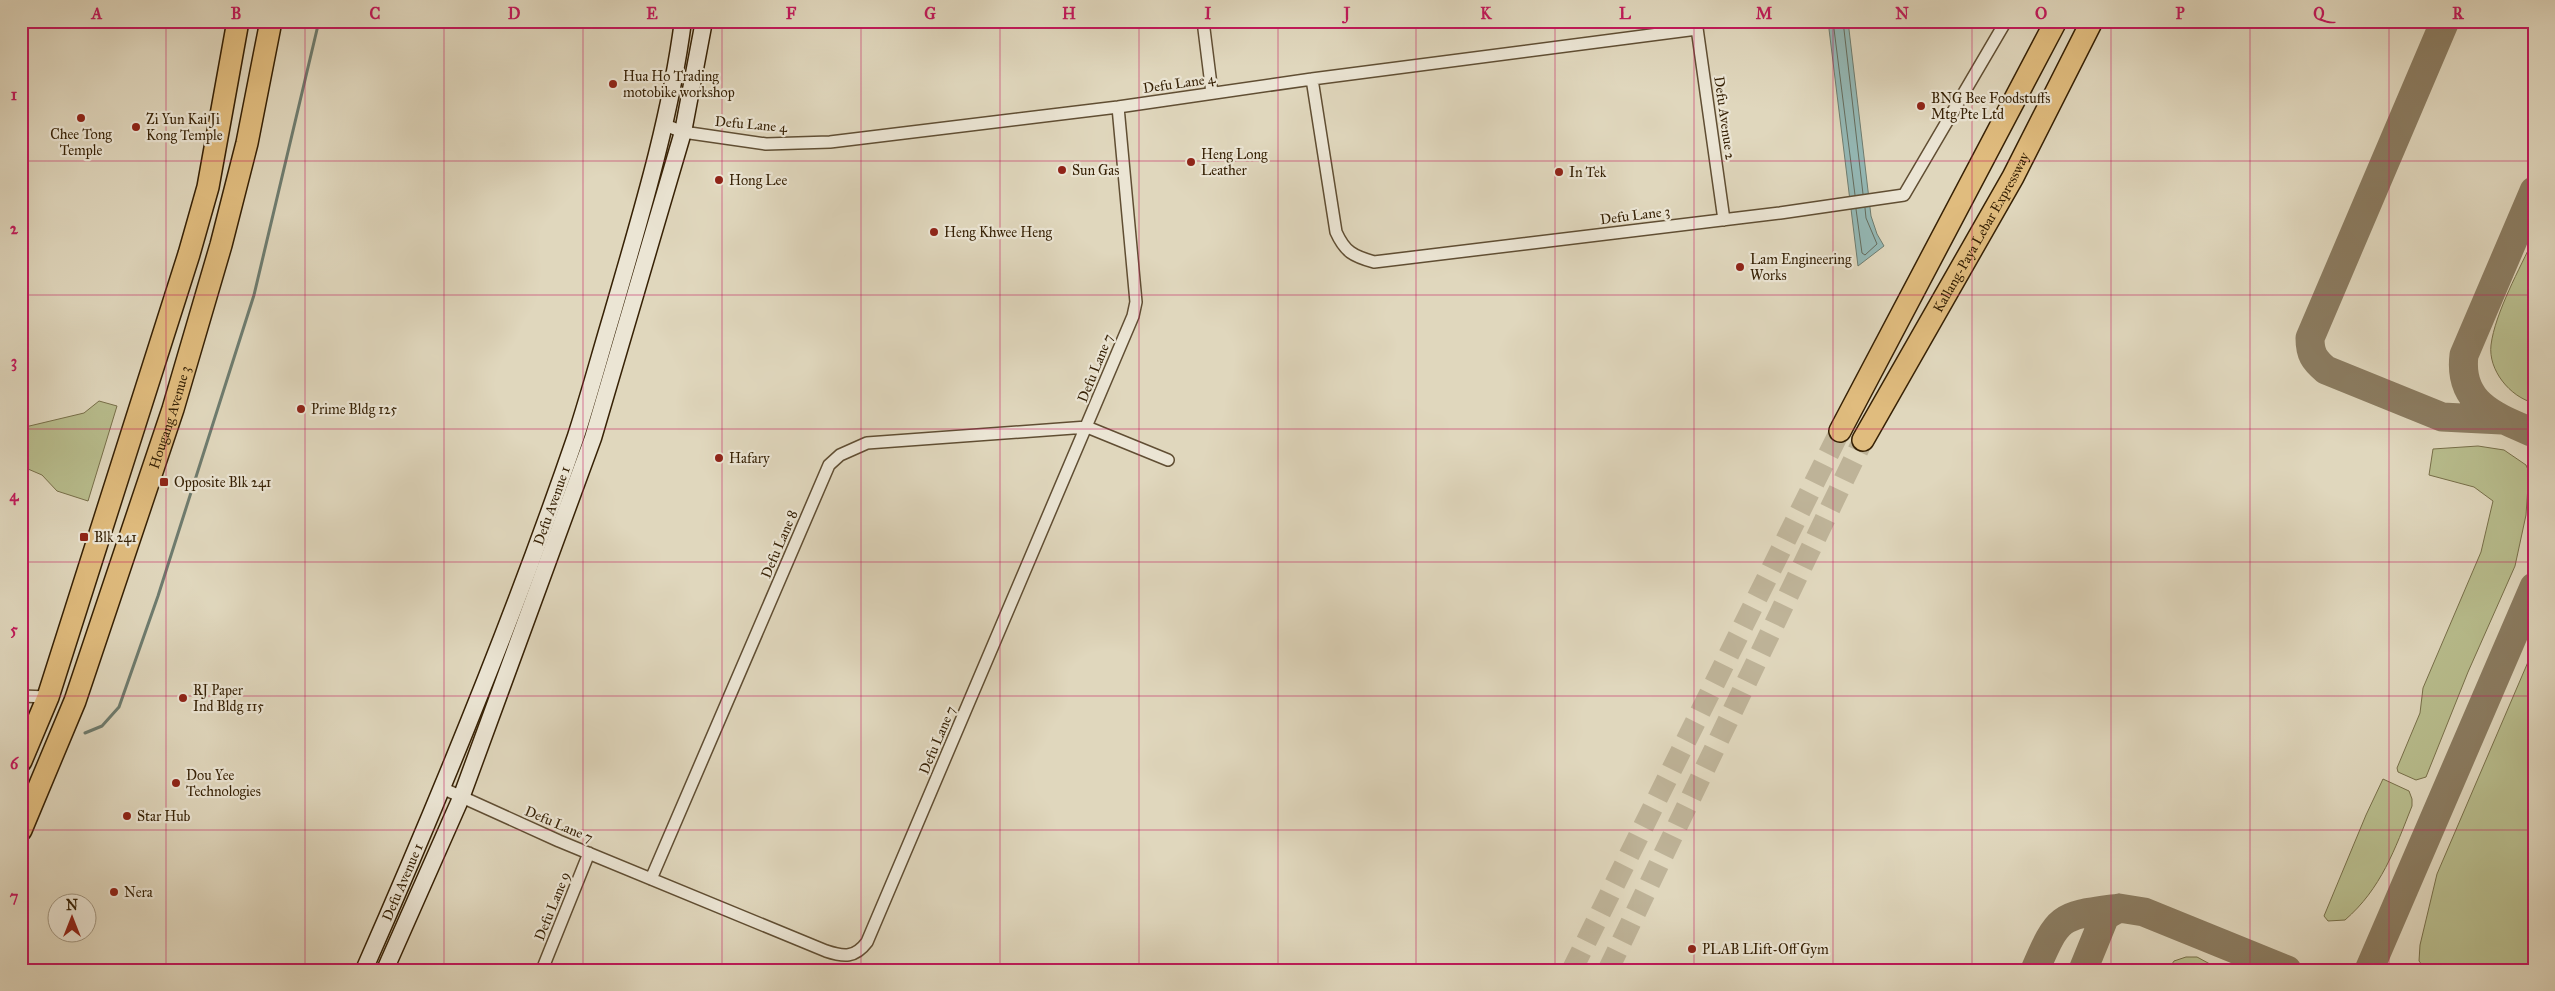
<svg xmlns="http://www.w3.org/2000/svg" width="2555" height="991" font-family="'IM FELL Great Primer',serif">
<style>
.green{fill:#b8bd8d;stroke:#776f49}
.water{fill:#94b8b5;stroke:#6e7c6f}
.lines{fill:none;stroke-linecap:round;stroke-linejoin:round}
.shore{stroke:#656c5d;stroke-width:1}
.stream{stroke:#6e7c6f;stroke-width:3}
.taxiway{stroke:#8b7c61;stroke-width:29}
.highway-tunnel{stroke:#beb398;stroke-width:21;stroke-dasharray:21 11;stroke-linecap:butt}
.street-casing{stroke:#604e33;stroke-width:14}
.secondary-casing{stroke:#362105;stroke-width:19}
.highway-casing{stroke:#362105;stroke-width:24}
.street{stroke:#ebe5d4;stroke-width:11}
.secondary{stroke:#ebe5d4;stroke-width:16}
.highway{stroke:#e0bc7e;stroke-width:21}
.grid{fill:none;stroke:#c2185b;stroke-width:1;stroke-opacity:0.55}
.poi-dot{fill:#8f2418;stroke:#ebe5d4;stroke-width:2}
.labels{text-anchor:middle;stroke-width:4.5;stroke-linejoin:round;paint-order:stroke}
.poi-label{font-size:14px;fill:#362105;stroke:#ebe5d4;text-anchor:start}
.street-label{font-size:14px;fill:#362105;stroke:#ebe5d4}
.neatline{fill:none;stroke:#c2185b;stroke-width:2}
.grid-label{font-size:16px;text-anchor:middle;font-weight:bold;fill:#c2185b}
</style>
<rect width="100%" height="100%" fill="#e0d7bd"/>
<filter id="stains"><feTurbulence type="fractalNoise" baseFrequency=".004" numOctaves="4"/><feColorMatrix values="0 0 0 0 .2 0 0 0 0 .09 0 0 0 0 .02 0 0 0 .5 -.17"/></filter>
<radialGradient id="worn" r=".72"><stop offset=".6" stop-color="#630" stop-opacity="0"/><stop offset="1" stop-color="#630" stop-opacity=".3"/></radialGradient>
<path class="green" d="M2534,238V403C2510,397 2488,370 2491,345C2495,313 2520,268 2534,238Z
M99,401L117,406L88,501L57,491L42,475L21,466V428L84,413Z
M2478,446L2504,450L2526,465L2529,472L2526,515L2515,566L2468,672L2426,777L2416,780L2398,772L2397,768L2420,713L2423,688L2481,552L2493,501L2474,487L2429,475L2433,449Z
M2534,648V970H2426L2419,961L2420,945L2437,874Z
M2383,779L2409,791L2412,799V806C2395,849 2381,889 2345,920L2328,921L2324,916L2366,815Z
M2186,957H2197L2221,970H2168L2174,961Z"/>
<path class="water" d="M1828,21H1848L1871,216L1877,234L1884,246L1858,266Z"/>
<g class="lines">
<path class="shore" d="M1833,21L1855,195
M1843,21L1863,194
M1856,209L1862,253L1865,255L1877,244L1866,218L1865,208"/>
<path class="stream" d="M85,733L102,726L119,707L158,596L254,295L319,21"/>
<path class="taxiway" d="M2445,21L2310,338C2310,354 2314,360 2326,370L2442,417L2502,420
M2534,191L2464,355C2458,404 2496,417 2534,433
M2035,970C2059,914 2060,916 2119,908
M2083,970L2105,916L2119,908L2144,912L2287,970
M2369,970L2534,587"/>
<path class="highway-tunnel" d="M1572,970L1840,431
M1608,970L1863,440"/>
<g class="street-casing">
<path id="street" d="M1203,21L1212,93
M1696,21L1724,220
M1312,79L1336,232C1345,252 1353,256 1374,262L1780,213L1904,195L2006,21
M665,125L683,132L766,144L830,142L1118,107L1312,79L1697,29
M21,696L48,697
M442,788L559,841L826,951C844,957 855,958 867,942L1133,316L1136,302L1118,107
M651,879L829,465L840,455L867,443L1087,427L1168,460
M542,970L589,853"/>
</g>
<g class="secondary-casing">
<g id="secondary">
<path id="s1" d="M364,970C441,795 514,617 576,436C589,396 600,355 612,315C640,218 670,121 683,21"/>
<path d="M385,970L461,798L593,438L683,132L704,21"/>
</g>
</g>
<g class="highway-casing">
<g id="highway">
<path d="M1840,431L2056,21"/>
<path id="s2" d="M1863,440L2013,177L2092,21"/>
<path d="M21,761L48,697L189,254L208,187L238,21"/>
<path id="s3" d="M21,830L75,701L173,409L221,245L247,143L271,21"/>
</g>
</g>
<use href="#street" class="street"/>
<use href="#secondary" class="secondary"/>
<use href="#highway" class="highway"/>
</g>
<path class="grid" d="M166,21V970M305,21V970M444,21V970M583,21V970M722,21V970M861,21V970M1000,21V970M1139,21V970M1278,21V970M1416,21V970M1555,21V970M1694,21V970M1833,21V970M1972,21V970M2111,21V970M2250,21V970M2389,21V970M21,161H2534M21,295H2534M21,429H2534M21,562H2534M21,696H2534M21,830H2534"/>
<g class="poi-dot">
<circle cx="613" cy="84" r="5"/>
<circle cx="1921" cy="106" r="5"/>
<circle cx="81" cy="118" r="5"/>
<circle cx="136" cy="127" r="5"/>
<circle cx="1191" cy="162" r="5"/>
<circle cx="1062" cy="170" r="5"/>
<circle cx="1559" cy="172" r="5"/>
<circle cx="719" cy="180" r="5"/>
<circle cx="934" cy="232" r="5"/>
<circle cx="1740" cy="267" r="5"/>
<circle cx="301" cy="409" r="5"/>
<circle cx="719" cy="458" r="5"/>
<rect x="159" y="477" width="10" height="10" rx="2.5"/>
<rect x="79" y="532" width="10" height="10" rx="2.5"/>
<circle cx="183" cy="698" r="5"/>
<circle cx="176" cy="783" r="5"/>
<circle cx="127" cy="816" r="5"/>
<circle cx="114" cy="892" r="5"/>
<circle cx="1692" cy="949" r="5"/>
</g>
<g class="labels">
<g class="poi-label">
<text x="623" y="81">Hua Ho Trading<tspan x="623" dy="16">motobike workshop</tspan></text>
<text x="1931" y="103">BNG Bee Foodstuffs<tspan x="1931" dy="16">Mtg Pte Ltd</tspan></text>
<text x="146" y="124">Zi Yun Kai Ji<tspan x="146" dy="16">Kong Temple</tspan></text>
<text x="81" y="139" text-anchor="middle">Chee Tong<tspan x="81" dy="16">Temple</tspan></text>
<text x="1201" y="159">Heng Long<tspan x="1201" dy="16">Leather</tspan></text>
<text x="1072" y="175">Sun Gas</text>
<text x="1569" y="177">In Tek</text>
<text x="729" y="185">Hong Lee</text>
<text x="944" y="237">Heng Khwee Heng</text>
<text x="1750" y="264">Lam Engineering<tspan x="1750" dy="16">Works</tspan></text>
<text x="311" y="414">Prime Bldg 125</text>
<text x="729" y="463">Hafary</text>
<text x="174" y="487">Opposite Blk 241</text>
<text x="94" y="542">Blk 241</text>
<text x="193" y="695">RJ Paper<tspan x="193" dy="16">Ind Bldg 115</tspan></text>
<text x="186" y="780">Dou Yee<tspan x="186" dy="16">Technologies</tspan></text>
<text x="137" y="821">Star Hub</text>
<text x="124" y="897">Nera</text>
<text x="1702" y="954">PLAB LIift-Off Gym</text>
</g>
<g class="street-label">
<text transform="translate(1179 83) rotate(-8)" y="5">Defu Lane 4</text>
<text transform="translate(1725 118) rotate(82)" y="5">Defu Avenue 2</text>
<text transform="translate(751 124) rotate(5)" y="5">Defu Lane 4</text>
<text transform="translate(1635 215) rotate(-7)" y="5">Defu Lane 3</text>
<text dy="5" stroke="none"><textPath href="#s2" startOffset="239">Kallang-Paya Lebar Expressway</textPath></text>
<text transform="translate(1095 368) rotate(-68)" y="5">Defu Lane 7</text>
<text dy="5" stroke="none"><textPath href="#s3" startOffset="439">Hougang Avenue 3</textPath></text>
<text dy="5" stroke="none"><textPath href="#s1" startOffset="501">Defu Avenue 1</textPath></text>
<text transform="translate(779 544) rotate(-67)" y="5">Defu Lane 8</text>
<text transform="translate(937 740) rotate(-67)" y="5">Defu Lane 7</text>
<text transform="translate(559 824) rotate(23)" y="5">Defu Lane 7</text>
<text dy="5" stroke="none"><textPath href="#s1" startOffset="96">Defu Avenue 1</textPath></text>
<text transform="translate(552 906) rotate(-68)" y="5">Defu Lane 9</text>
</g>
</g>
<rect width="2555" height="991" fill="none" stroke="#e0d7bd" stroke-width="55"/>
<g transform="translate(72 918)"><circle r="24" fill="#ebe5d4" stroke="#a39781"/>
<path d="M0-4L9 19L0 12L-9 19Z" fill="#8f2418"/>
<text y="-8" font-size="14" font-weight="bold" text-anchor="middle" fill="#362105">N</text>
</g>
<rect x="28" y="28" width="2500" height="936" class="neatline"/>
<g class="grid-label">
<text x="97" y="19">A</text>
<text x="236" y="19">B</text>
<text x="375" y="19">C</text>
<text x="514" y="19">D</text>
<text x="652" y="19">E</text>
<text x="791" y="19">F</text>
<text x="930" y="19">G</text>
<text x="1069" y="19">H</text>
<text x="1208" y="19">I</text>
<text x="1347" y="19">J</text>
<text x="1486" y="19">K</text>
<text x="1625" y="19">L</text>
<text x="1764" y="19">M</text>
<text x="1902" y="19">N</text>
<text x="2041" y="19">O</text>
<text x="2180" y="19">P</text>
<text x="2319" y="19">Q</text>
<text x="2458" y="19">R</text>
<text x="14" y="100">1</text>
<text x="14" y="234">2</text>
<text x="14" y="367">3</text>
<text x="14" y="501">4</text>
<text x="14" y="635">5</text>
<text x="14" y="769">6</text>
<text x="14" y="902">7</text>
</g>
<rect width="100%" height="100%" filter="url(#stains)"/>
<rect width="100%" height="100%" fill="url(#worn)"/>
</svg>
